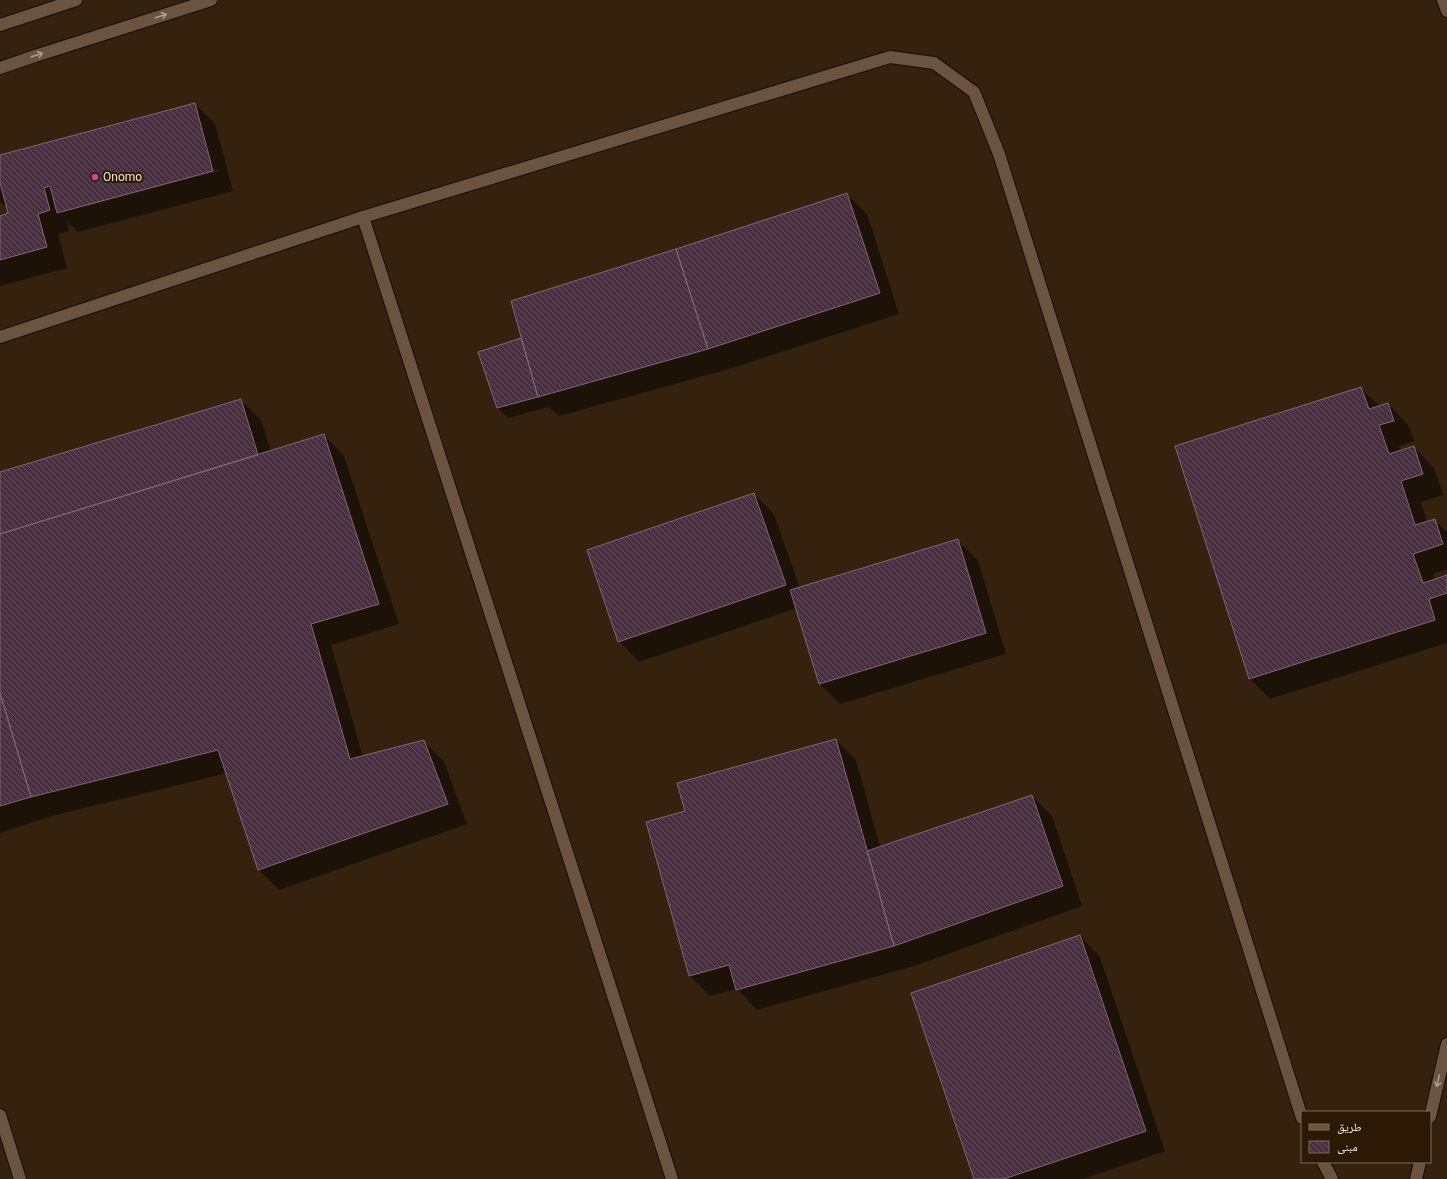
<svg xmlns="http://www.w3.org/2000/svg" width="1447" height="1179" font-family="Roboto,'Noto Naskh Arabic',sans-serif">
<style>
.shadow{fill:#0007;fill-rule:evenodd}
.building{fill:url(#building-back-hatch);stroke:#816577}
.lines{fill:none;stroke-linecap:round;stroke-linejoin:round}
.service-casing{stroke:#1c0a00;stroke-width:14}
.minor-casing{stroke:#1c0a00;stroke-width:14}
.service{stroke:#6a543f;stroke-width:12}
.minor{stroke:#6a543f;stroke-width:12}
.oneway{stroke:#af9e8d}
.hotel-dot{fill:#d1479c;stroke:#2b1805;stroke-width:1.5}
.labels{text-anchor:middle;stroke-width:4;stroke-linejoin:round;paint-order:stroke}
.poi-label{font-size:12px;fill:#f4e7db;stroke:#2b1805;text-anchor:start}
</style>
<defs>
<pattern id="building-back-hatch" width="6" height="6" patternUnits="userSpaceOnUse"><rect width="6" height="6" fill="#493040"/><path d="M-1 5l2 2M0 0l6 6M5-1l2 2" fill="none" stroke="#644e5b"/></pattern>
</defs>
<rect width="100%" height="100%" fill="#35220e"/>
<path class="shadow" d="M195,104L215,124L233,191L78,232L67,221L69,231L58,234L67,268L0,286V217L9,214L7,205L4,206L0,201V156ZM218,169V171L70,210V208Z
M846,194L867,214L899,314L729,369L559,416L549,407L508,418L497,407L479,353L522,339Z
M1361,388L1380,407L1388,404L1408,425L1414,441L1399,446L1401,452L1414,447L1434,468L1443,495L1421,502L1427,522L1434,520L1447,532V569L1433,574L1435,580L1447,577V643L1270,699L1250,679Z
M241,400L261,420L271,452L324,435L344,456L399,624L331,645L363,757L424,742L444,762L467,824L279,890L259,870L227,773L52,816L0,833V473Z
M754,494L774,514L800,589L957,540L978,561L1006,654L840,704L820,684L797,608L639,662L619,641Z
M836,740L856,760L880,847L1032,796L1052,816L1082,906L914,966L757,1010L737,989L710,996L690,976L647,823L686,812Z
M1080,936L1100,957L1165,1151L1083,1179H975Z"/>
<path class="building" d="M195,103L213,171L57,213L50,186L44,188L50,210L38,214L47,247L0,260V216L8,213L0,183V155Z
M847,193L880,293L708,349L676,249Z
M676,249L708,349L538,397L511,301Z
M521,338L538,397L497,408L478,352Z
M1361,387L1369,409L1388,403L1394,421L1379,425L1389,454L1414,446L1423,474L1401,481L1415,525L1435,519L1443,544L1413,554L1423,583L1447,575V593L1429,599L1435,620L1249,679L1175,446Z
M241,399L258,455L0,534V472Z
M324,434L379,604L311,624L350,759L424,740L448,804L258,870L218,750L31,797L0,693V534Z
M754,493L786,585L618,642L587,550Z
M958,539L986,633L819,684L790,590Z
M0,693L31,797L0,806Z
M836,739L894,946L736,990L729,965L689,976L646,822L685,811L677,783Z
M1032,795L1063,886L894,946L867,851Z
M1080,935L1146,1131L1004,1179H974L911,993Z"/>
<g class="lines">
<g class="service-casing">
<path id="service" d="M363,217L672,1179
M0,337L363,217L890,57L934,63L974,92L999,154L1302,1118
M0,1115L20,1179
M1323,1162L1332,1179"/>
</g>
<g class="minor-casing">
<path id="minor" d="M1443,0L1447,11
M0,25L76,0
M0,68L35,56L211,0
M1430,1117L1447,1044
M1416,1179L1420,1162"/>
</g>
<use href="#service" class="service"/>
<use href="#minor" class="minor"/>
</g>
<defs><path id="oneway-shaft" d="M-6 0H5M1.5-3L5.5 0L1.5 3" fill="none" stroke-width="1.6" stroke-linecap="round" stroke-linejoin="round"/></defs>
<g class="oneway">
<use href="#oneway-shaft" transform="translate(161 16) rotate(-18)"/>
<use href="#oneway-shaft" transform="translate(37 55) rotate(-18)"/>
<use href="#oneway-shaft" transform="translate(1438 1081) rotate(103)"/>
</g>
<circle class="hotel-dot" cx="95" cy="177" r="4"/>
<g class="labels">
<g class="poi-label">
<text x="103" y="181">Onomo</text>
</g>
</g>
<rect x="1301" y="1111" width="130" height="52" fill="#2b1805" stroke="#7b6b5b"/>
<rect x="1309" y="1124" width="20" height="6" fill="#6a543f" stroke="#7b6b5b"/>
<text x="1337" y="1131" font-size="12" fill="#f4e7db">طريق</text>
<rect x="1309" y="1141" width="20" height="12" fill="url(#building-back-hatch)" stroke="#7b6b5b"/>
<text x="1337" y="1151" font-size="12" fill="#f4e7db">مبنى</text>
</svg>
